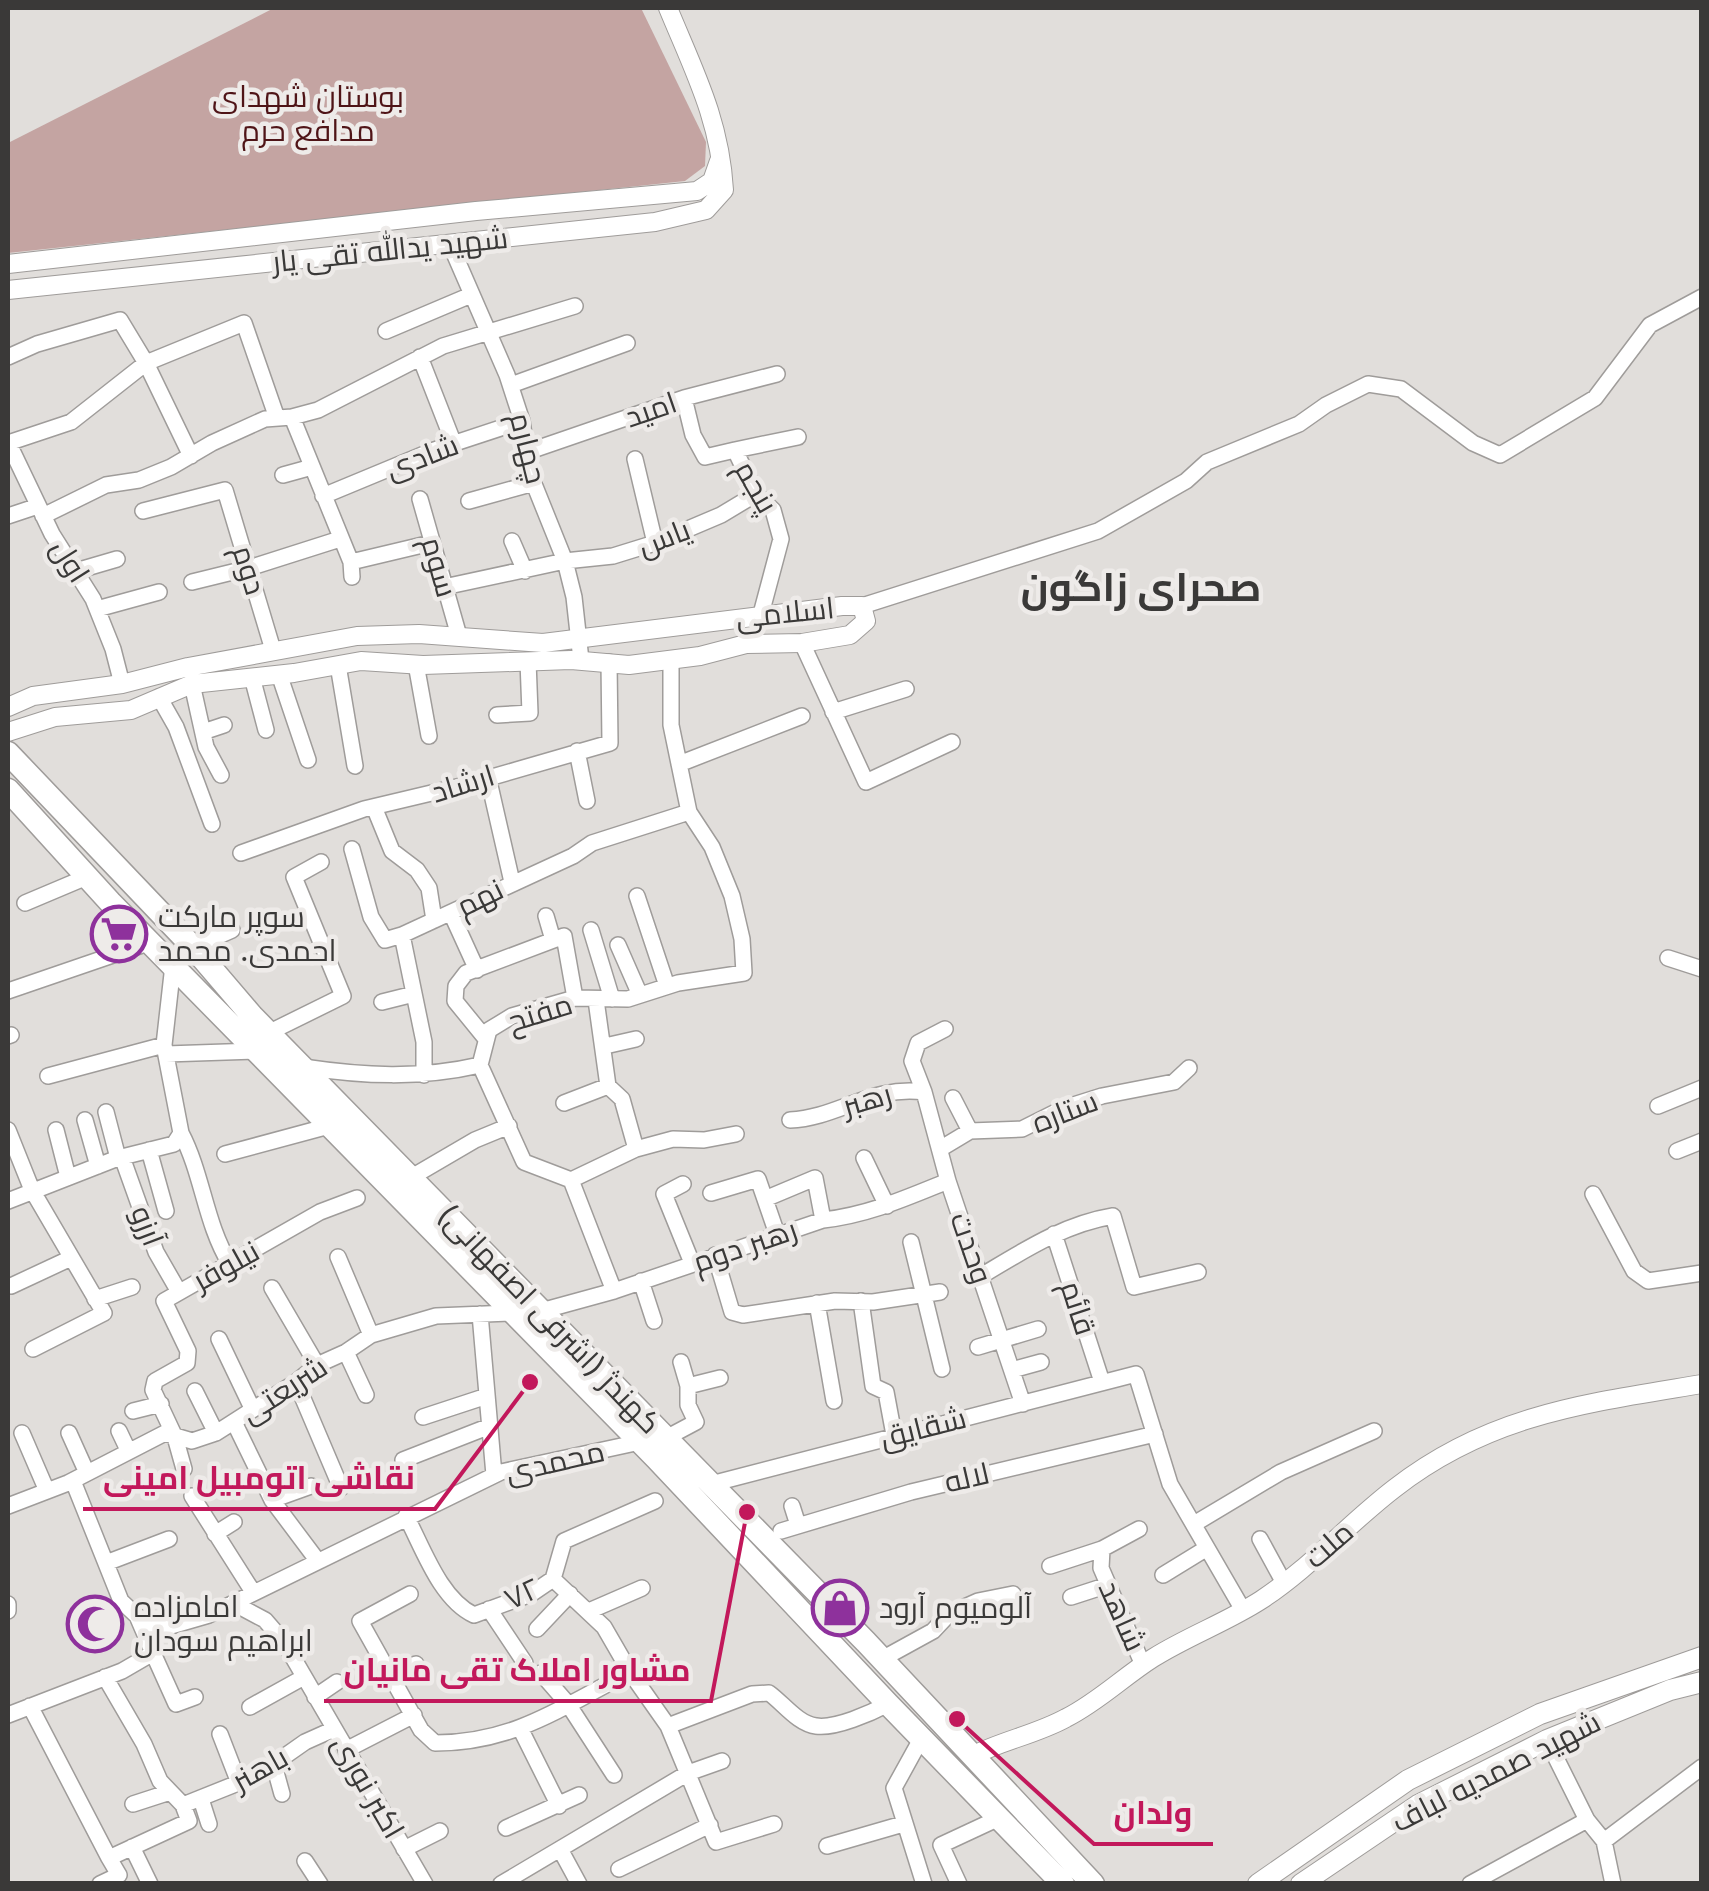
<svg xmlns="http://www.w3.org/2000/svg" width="1709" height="1891" font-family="Inter,Cairo,sans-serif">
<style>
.green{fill:#c4a4a2}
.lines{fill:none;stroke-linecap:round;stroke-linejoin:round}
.minor-casing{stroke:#9f9c9a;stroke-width:18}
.tertiary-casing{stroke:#9f9c9a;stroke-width:20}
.secondary-casing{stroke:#9f9c9a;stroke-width:22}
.primary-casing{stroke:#9f9c9a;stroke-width:25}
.minor{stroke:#fff;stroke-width:15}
.tertiary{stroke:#fff;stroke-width:18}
.secondary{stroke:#fff;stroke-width:20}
.primary{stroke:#fff;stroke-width:22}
.labels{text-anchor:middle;stroke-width:9;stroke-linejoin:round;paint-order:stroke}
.park-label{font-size:30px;fill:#4f1417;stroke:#eeebe9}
.street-label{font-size:30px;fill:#3a3938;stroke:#eeebe9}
.poi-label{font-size:30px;fill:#3a3938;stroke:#eeebe9;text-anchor:start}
.district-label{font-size:40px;font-weight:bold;fill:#3a3938;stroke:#eeebe9}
.leader{fill:none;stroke:#c2185b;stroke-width:4}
.callout-dot{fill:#c2185b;stroke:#eeebe9;stroke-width:4}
.callout-label{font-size:32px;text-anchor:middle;font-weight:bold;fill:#c2185b;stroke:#eeebe9;stroke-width:9;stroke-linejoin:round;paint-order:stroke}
</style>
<rect width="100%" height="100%" fill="#e1dedb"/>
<path class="green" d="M274,8H641L706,142L705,166L685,181L8,253V143Z"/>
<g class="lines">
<g class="minor-casing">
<path id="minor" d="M450,244L507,375L522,421L530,474L565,561L574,597L581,660
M386,331L471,295
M8,357L37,344L120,320L146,363L191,456
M420,357L454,444
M511,385L627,343
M684,398L693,435L705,457L735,450L756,494L773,510L781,539L761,614
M292,417L351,562L352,577
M8,442L52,534L93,599L113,649L122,684
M8,443L71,422L146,363L244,323L277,418
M735,450L798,437
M527,452L684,398L777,374
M635,459L655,543
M283,475L312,467
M323,496L434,450L522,421
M420,499L459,636
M469,501L534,483
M143,511L225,490L273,650
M8,516L38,506
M43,516L106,485L139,480L171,467L212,443L265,419L292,417L318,410L443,346L575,306
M512,541L525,571
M351,562L431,543
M76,571L117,559
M192,582L249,568L340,539
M444,587L565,561L613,556L655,543L721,515L756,494
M862,606L1098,531L1186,481L1207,462L1299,424L1326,405L1368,384L1401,389L1473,443L1500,455L1595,398L1650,325L1702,297
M97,609L159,592
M802,643L866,782L952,742
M416,664L429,736
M338,665L355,766
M279,674L308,760
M252,677L266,730
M192,684L206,747L221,775
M159,697L176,727L212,824
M833,712L906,689
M497,715L530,713L528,661
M203,732L224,725
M577,751L587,801
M679,764L802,716
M488,777L512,882
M374,807L392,851L417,870L429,888L434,920
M352,849L371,917L385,940L402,935
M241,853L364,809L461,786L610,743L609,662
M637,896L667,986
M25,903L89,876
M451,913L477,970
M546,916L553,940
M591,930L612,999
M618,945L640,995
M193,947L232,930
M1668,958L1702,969
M8,991L151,942
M596,1000L608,1086L622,1099L636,1149
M382,1002L414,994
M270,1032L343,996L294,877L321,862
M8,1036L11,1035
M486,1039L455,1001L456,986L466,973L564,936L575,998
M605,1046L636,1039
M166,1054L256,1051
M480,1065L524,1162L571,1180L614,1291
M303,1067C363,1076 420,1079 480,1065L489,1030L512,1016L575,998L628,999L678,983L744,973L742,939L732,896L712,847L689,812L671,725V660
M424,1075V1042L402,935L573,856L592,843L689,812
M48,1076L164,1045
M924,1092L948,1181L1023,1404
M953,1098L970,1131
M564,1103L608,1086
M1658,1106L1702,1088
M106,1112L118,1158
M85,1120L98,1166
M790,1120C838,1118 871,1085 924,1092L912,1061L918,1043L945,1029
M8,1130L32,1190L104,1313L33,1349
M56,1130L68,1177
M181,1133C203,1175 205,1223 230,1264
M940,1149L970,1131L1022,1129L1064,1108L1102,1096L1174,1082L1189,1068
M149,1150L166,1211
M1677,1151L1702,1141
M225,1154L329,1126
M122,1157L156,1252L179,1292
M864,1158L887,1206
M410,1178L475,1140L509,1126
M571,1180L636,1149L673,1139L704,1140L736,1134
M683,1184L664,1194L692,1263
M711,1193L758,1179L777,1234
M1593,1194L1634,1271L1648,1281L1702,1273
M765,1199L815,1178L823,1220
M8,1201L118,1158L174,1144L181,1133L164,1045L173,965
M1054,1234L1102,1382
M911,1242L942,1369
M715,1255L732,1312L743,1315L835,1301L873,1302L940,1292
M338,1257L371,1335
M981,1276C1023,1251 1064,1224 1113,1216L1134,1287L1198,1272
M641,1281L654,1321
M11,1286L71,1258
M272,1288L317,1365
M95,1299L132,1287
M861,1301L873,1386L886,1392L894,1435
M817,1303L834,1401
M541,1311L614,1291L823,1220C868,1215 906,1198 948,1181
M480,1314L494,1475
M219,1339L252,1408
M978,1347L1038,1329
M346,1352L366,1395
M681,1362L688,1386
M1012,1370L1041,1362
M296,1382L341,1488
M195,1391L216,1433
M133,1411L161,1404
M423,1417L487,1396
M234,1422L272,1500L317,1560
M119,1431L128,1450
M22,1433L47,1491
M69,1433L87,1473
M666,1438L696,1422L688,1405V1386L720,1378
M403,1460L490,1426
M184,1469L175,1437L153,1390L155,1381L187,1363L188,1351L164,1301L320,1212L357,1198
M711,1484L1136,1374L1170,1484L1243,1610
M192,1496L253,1592
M272,1500L311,1486
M8,1506L68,1483L165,1433L192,1441L216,1433L296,1382L317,1365L346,1352L371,1335L436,1316L513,1313
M792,1506L798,1525
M406,1516C423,1548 440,1599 474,1615L531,1594L553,1579L564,1541L655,1501
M1194,1524L1281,1472L1374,1431
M1139,1529L1102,1549L1101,1568L1143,1665
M781,1531L911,1492L1155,1434
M215,1534L234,1522
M1260,1539L1284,1583
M106,1563L169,1539
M1050,1566L1102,1549
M1163,1575L1207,1548
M553,1579L604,1627L630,1672L668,1726L716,1842L774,1824
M410,1594L360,1621L421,1730L435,1743C514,1743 562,1707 630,1672
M1071,1597L1108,1585
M233,1603L265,1620L284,1642L425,1884
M8,1604V1611
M489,1609L525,1663
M589,1611L642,1588
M143,1628L171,1626L209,1615L501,1472L640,1442
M537,1629L570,1594
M153,1653L176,1704L195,1697
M882,1659L933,1631L949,1614L978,1601L1013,1594
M390,1673L416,1664
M541,1673L568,1704L614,1775
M315,1697L337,1682
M30,1706L109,1858L189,1821L183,1805L160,1781L144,1744L105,1677
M250,1707L304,1677
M8,1715L122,1671L153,1653L137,1616L121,1601L73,1481
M668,1726L752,1694L769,1693C783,1703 798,1724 816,1726C835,1729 871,1713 888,1704
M520,1728L559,1806
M220,1734L239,1783
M921,1739L894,1788L924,1884
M1547,1740L1587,1820L1604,1841L1613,1884
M346,1750L414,1715
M274,1765L282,1794
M201,1799L209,1824
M133,1804L170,1792
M183,1805L258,1775L305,1742L334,1729
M506,1828L579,1795
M1604,1841L1702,1767
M827,1846L903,1824
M132,1847L150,1884
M404,1849L440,1831
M560,1849L579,1884
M305,1861L320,1884
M619,1869L710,1825
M100,1884L119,1875L109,1858
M501,1884L688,1773L722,1761
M959,1884L941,1845L999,1818
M1470,1884L1587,1820"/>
</g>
<g class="tertiary-casing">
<path id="tertiary" d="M8,264L476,211L697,191L712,181L719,161
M8,290L655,222L706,210L724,190C720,120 694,71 668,8
M8,707L33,696L122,684L188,667L357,636L419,634L543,643L842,606H862L866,621L850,635L802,643L746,644L700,656L629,665L571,660L423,665L361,661L294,673L192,684L131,710L55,717L8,732
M974,1755C1004,1740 1037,1734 1066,1718C1098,1702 1123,1677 1153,1658C1188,1636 1227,1622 1261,1600C1310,1568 1349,1523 1395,1488C1490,1414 1588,1403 1702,1384"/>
</g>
<g class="secondary-casing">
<path id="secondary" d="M1258,1884L1408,1780L1540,1714L1702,1657
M1301,1884L1418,1805L1547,1740L1670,1690L1702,1682"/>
</g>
<g class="primary-casing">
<path id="primary" d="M8,753L193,947L252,1016L866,1642L1093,1884
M8,790L110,902L656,1458L888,1704L1063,1884"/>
</g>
<use href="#minor" class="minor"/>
<use href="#tertiary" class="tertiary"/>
<use href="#secondary" class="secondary"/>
<use href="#primary" class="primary"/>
</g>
<defs>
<g id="supermarket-ring" transform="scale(2.875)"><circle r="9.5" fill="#eeebe9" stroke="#8e319c" stroke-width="1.5"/><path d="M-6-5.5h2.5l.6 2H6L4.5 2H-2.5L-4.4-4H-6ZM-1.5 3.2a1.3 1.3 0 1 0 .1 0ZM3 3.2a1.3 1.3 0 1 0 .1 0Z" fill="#8e319c"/></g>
<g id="shop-ring" transform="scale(2.875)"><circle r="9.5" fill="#eeebe9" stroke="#8e319c" stroke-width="1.5"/><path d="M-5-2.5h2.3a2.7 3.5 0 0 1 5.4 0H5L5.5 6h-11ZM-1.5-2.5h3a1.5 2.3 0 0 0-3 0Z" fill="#8e319c"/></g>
<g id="mosque-ring" transform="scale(2.875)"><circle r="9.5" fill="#eeebe9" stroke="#8e319c" stroke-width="1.5"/><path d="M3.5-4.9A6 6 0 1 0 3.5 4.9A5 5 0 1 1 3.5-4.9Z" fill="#8e319c"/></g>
</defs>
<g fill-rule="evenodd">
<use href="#supermarket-ring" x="119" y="934"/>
<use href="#shop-ring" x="840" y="1608"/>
<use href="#mosque-ring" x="95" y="1624"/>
</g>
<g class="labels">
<g class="park-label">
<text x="308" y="107">بوستان شهدای<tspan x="308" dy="34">مدافع حرم</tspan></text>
</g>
<g class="street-label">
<text transform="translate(390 250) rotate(-6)" y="10">شهید یدالله تقی یار</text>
<text transform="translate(651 410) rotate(-19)" y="10">امید</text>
<text transform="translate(528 448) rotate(76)" y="10">چهارم</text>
<text transform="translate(422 457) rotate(-21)" y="10">شادی</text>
<text transform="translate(756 487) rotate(60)" y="10">پنجم</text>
<text transform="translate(664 538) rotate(-21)" y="10">یاس</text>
<text transform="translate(70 561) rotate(58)" y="10">اول</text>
<text transform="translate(439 567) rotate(74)" y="10">سوم</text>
<text transform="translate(249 570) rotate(73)" y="10">دوم</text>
<text transform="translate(785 613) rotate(-6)" y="10">اسلامی</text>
<text transform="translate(463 784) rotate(-17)" y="10">ارشاد</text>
<text transform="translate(480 898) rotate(-26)" y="10">نهم</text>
<text transform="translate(540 1013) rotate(-17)" y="10">مفتح</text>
<text transform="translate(867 1100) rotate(-16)" y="10">رهبر</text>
<text transform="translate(1065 1112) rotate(-21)" y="10">ستاره</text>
<text transform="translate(147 1226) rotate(69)" y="10">آرزو</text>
<text transform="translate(745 1246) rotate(-19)" y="10">رهبر دوم</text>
<text transform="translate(971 1248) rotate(71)" y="10">وحدت</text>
<text transform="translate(226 1266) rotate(-29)" y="10">نیلوفر</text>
<text transform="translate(1078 1308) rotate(72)" y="10">قائم</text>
<text transform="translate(549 1319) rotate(46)" y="10">کهندژ (اشرفی اصفهانی)</text>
<text transform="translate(284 1390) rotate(-33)" y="10">شریعتی</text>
<text transform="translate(923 1428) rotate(-14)" y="10">شقایق</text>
<text transform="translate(555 1462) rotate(-13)" y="10">محمدی</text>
<text transform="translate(967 1478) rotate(-13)" y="10">لاله</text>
<text transform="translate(1329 1545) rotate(-41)" y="10">ملت</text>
<text transform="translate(522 1594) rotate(-25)" y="10">۷۲</text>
<text transform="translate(1122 1616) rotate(66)" y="10">شاهد</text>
<text transform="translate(260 1769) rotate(-29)" y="10">باهنر</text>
<text transform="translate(1496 1772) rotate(-27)" y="10">شهید صمدیه لباف</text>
<text transform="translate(368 1787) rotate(60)" y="10">اکبر نوری</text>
</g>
<g class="poi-label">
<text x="158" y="927">سوپر مارکت<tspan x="158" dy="34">احمدی. محمد</tspan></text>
<text x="134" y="1617">امامزاده<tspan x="134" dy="34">ابراهیم سودان</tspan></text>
<text x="879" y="1618">آلومیوم آرود</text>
</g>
<g class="district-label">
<text x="1141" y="601">صحرای زاگون</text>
</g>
</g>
<path class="leader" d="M530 1382L435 1509H83M747 1512L711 1701H324M957 1719L1094 1844H1213"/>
<g class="callout-dot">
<circle cx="530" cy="1382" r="10"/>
<circle cx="747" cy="1512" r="10"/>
<circle cx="957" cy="1719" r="10"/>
</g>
<g class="callout-label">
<text x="259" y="1489">نقاشی اتومبیل امینی</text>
<text x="517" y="1681">مشاور املاک تقی مانیان</text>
<text x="1153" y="1824">ولدان</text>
</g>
<rect width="1709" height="1891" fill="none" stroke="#3a3938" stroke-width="20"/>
</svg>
